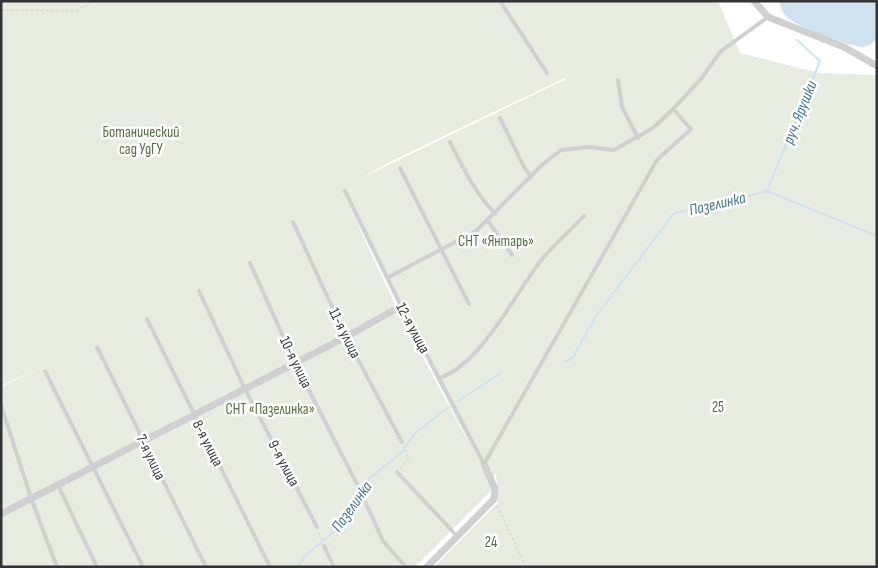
<svg xmlns="http://www.w3.org/2000/svg" width="878" height="568" font-family="'Sofia Sans Condensed',sans-serif">
<style>
.green{fill:#e6ecdf;fill-rule:evenodd}
.water{fill:#cfe2ee}
.lines{fill:none;stroke-linecap:round;stroke-linejoin:round}
.stream{stroke:#cfe2ee;stroke-width:2}
.path{stroke:#cdcdcd;stroke-width:1;stroke-dasharray:2.5 2.5;stroke-linecap:butt}
.lane{stroke:#d0d0d0;stroke-width:4}
.street{stroke:#d0d0d0;stroke-width:7}
.labels{text-anchor:middle;stroke-width:5;stroke-linejoin:round;paint-order:stroke}
.park-label{font-size:15px;fill:#56703f;stroke:#fff}
.street-label{font-size:15px;fill:#333;stroke:#fff}
.water-label{font-size:16px;font-style:italic;fill:#3f7597;stroke:#fff}
</style>
<rect width="100%" height="100%" fill="#fff"/>
<path class="green" d="M1,1H718L740,53L819,73L877,75V567H434L498,502L496,472L490,483L491,491L415,567H1V387L51,362L1,386ZM565,78L566,79L357,180L394,160ZM351,210L473,451L397,309Z"/>
<path class="water" d="M780,1H877C877,10 878,33 876,39C873,44 868,46 863,47C849,47 798,27 788,18C783,14 780,8 780,1Z"/>
<g class="lines">
<path class="stream" d="M767,191L820,61L797,40
M565,361L572,359L596,316L674,213L703,208L767,191L877,236
M458,401L501,373
M298,567L304,557L337,529L342,520L351,511L364,483L401,453L415,433L449,407"/>
<path class="path" d="M1,10L76,11L93,1
M400,468L409,459L404,447
M497,506L526,567
M319,533L322,541"/>
<path class="lane" d="M500,1L547,73
M618,80L622,107L638,138
M500,118L524,167L531,177
M450,142C463,168 475,192 495,214
M400,168L469,304
M345,191L401,306L484,464
M488,221L512,255
M293,222L346,337L402,442
M250,263L295,363L358,486L383,541L406,567
M387,278L476,231L542,165L561,150L589,147L614,150L653,128L673,109
M199,291L245,389L317,527
M147,319L270,567
M97,347L206,567
M45,371L143,567
M440,378C482,362 512,299 539,263C552,246 569,232 584,216
M1,405L31,498L57,567
M484,464L657,160L691,129L673,109L701,79L721,51L768,17
M397,472L457,536
M58,485L97,567
M324,546L334,567"/>
<path class="street" d="M754,1L768,17L844,47L877,66
M1,514L346,337L401,306
M427,567L494,499L495,489L484,464"/>
</g>
<g class="labels">
<g class="park-label">
<text x="141" y="137">Ботанический<tspan x="141" dy="17">сад УдГУ</tspan></text>
<text x="496" y="246">СНТ «Янтарь»</text>
<text x="718" y="412">25</text>
<text x="270" y="414">СНТ «Пазелинка»</text>
<text x="491" y="547">24</text>
</g>
<g class="street-label">
<text transform="translate(413 328) rotate(62)" y="5">12-я улица</text>
<text transform="translate(345 333) rotate(64)" y="5">11-я улица</text>
<text transform="translate(296 362) rotate(64)" y="5">10-я улица</text>
<text transform="translate(208 443) rotate(63)" y="5">8-я улица</text>
<text transform="translate(151 457) rotate(64)" y="5">7-я улица</text>
<text transform="translate(284 463) rotate(62)" y="5">9-я улица</text>
</g>
<g class="water-label">
<text transform="translate(799 112) rotate(-68)" y="6">руч. Ярушки</text>
<text transform="translate(717 203) rotate(-13)" y="6">Пазелинка</text>
<text transform="translate(351 506) rotate(-54)" y="6">Пазелинка</text>
</g>
</g>
<rect width="878" height="568" fill="none" stroke="#333333" stroke-width="5"/>
</svg>
